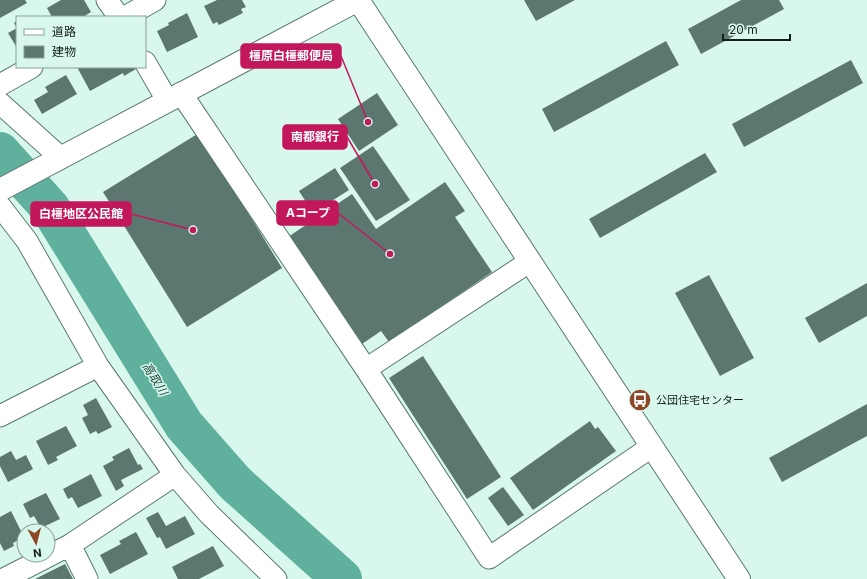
<svg xmlns="http://www.w3.org/2000/svg" width="867" height="579" font-family="Inter,'Noto Sans JP',sans-serif">
<style>
.lines{fill:none;stroke-linecap:round;stroke-linejoin:round}
.river{stroke:#5fb09c;stroke-width:40}
.building{fill:#5b776f}
.minor-casing{stroke:#5c7870;stroke-width:23}
.tertiary-casing{stroke:#5c7870;stroke-width:24}
.minor{stroke:#fff;stroke-width:21}
.tertiary{stroke:#fff;stroke-width:22}
.labels{text-anchor:middle;stroke-width:3;stroke-linejoin:round;paint-order:stroke}
.poi-label{font-size:11px;fill:#121d1a;stroke:#d8f8ee;text-anchor:start}
.water-label{font-size:12px;font-style:italic;fill:#1c4239;stroke:#d8f8ee}
.leader{fill:none;stroke:#c2185b;stroke-width:1.5}
.callout-dot{fill:#c2185b;stroke:#d8f8ee;stroke-width:1.5}
.callout{fill:#c2185b;stroke:#c2185b;stroke-width:1.5}
.callout-label{font-size:12px;text-anchor:middle;font-weight:bold;fill:#fff}
</style>
<rect width="100%" height="100%" fill="#d8f8ee"/>
<g class="lines">
<path class="river" d="M0,152L50,208L184,425L235,483L342,579"/>
</g>
<path class="building" d="M0,0H25L27,3L0,18Z
M61,0H84L91,12L83,17H52L47,8Z
M217,0H242L246,7L241,9L243,13L219,25L217,22L213,24L204,6Z
M524,0H575L536,21Z
M741,0H779L784,9L701,54L688,29Z
M187,13L198,37L167,52L157,31L169,25L168,23Z
M17,21V48L8,33L17,28L14,23Z
M666,41L679,65L554,132L542,109Z
M851,60L863,83L744,147L732,124Z
M77,67H134L136,69L124,76L123,73L90,91Z
M66,75L77,94L42,114L34,100L48,92L45,87Z
M377,93L398,125L359,151L338,119Z
M199,133L282,268L187,327L103,192Z
M373,146L410,200L376,221L340,168Z
M705,153L717,172L600,238L589,219Z
M335,168L349,190L313,213L299,191Z
M445,182L465,211L455,217L492,272L389,342L381,331L362,344L288,237L352,194L376,229Z
M709,275L754,358L720,376L675,293Z
M867,283V316L819,343L805,318Z
M423,356L501,477L467,499L389,378Z
M96,398L112,427L98,434L96,431L90,434L82,418L88,415L83,405Z
M867,404V436L782,482L769,458Z
M590,421L595,429L598,427L616,451L533,510L510,478Z
M66,426L77,446L56,457L58,460L48,465L36,441Z
M129,448L138,465L140,464L143,469L121,480L124,486L116,491L103,466L114,460L112,457Z
M11,451L16,460L26,455L33,469L8,482L0,466V457Z
M91,474L102,496L78,508L72,497L68,499L63,489Z
M503,487L524,515L508,526L488,498Z
M46,493L60,519L41,528L34,516L30,518L23,504Z
M11,511L24,537L13,543L14,546L4,551L0,543V517Z
M158,512L166,526L185,516L195,534L166,549L160,537L157,538L146,518Z
M136,532L148,554L110,574L100,555L121,544L119,541Z
M213,546L224,566L199,579H178L172,567Z
M65,564L73,579H35Z"/>
<g class="lines">
<g class="minor-casing">
<path id="minor" d="M107,0L119,17
M125,17L155,0
M145,62L167,100
M0,85L32,67
M181,93L366,369L489,558L651,447
M0,103L61,158
M0,206L27,241L98,366L175,475L209,514L276,579
M366,369L529,262
M0,416L98,366
M70,545L87,579
M4,579L70,545L175,475"/>
</g>
<g class="tertiary-casing">
<path id="tertiary" d="M0,190L358,0L739,579"/>
</g>
<use href="#minor" class="minor"/>
<use href="#tertiary" class="tertiary"/>
</g>
<defs>
<g id="bus-disc" transform="scale(1.15)"><circle r="9.5" fill="#8e4724" stroke="#d8f8ee"/><path d="M-5-6H5V4H4V6H2V4H-2V6H-4V4H-5ZM-3.5-4V0h7V-4ZM-3.5 1.2v1.5H-2V1.2ZM2 1.2v1.5H3.5V1.2Z" fill="#fff"/></g>
</defs>
<g fill-rule="evenodd">
<use href="#bus-disc" x="640" y="400"/>
</g>
<g class="labels">
<g class="poi-label">
<text x="656" y="404">公団住宅センター</text>
</g>
<g class="water-label">
<text transform="translate(155 379) rotate(58)" y="4">高取川</text>
</g>
</g>
<path class="leader" d="M368 122L341 56M375 184L347 137M390 254L338 213M193 230L131 214"/>
<g class="callout-dot">
<circle cx="368" cy="122" r="4"/>
<circle cx="375" cy="184" r="4"/>
<circle cx="390" cy="254" r="4"/>
<circle cx="193" cy="230" r="4"/>
</g>
<g class="callout">
<rect x="241" y="44" width="100" height="24" rx="4"/>
<rect x="283" y="125" width="64" height="24" rx="4"/>
<rect x="277" y="201" width="61" height="24" rx="4"/>
<rect x="31" y="202" width="100" height="24" rx="4"/>
</g>
<g class="callout-label">
<text x="291" y="60">橿原白橿郵便局</text>
<text x="315" y="141">南都銀行</text>
<text x="308" y="217">Aコープ</text>
<text x="81" y="218">白橿地区公民館</text>
</g>
<rect x="16" y="16" width="130" height="52" fill="#d8f8ee" stroke="#89a099"/>
<rect x="24" y="29" width="20" height="6" fill="#ffffff" stroke="#89a099"/>
<text x="52" y="36" font-size="12" fill="#121d1a">道路</text>
<rect x="24" y="46" width="20" height="12" fill="#5b776f" stroke="#89a099"/>
<text x="52" y="56" font-size="12" fill="#121d1a">建物</text>
<g transform="translate(36 543) rotate(173)"><circle r="19" fill="#d8f8ee" stroke="#89a099"/>
<path d="M0-3L7 15L0 10L-7 15Z" fill="#8e4724"/>
<text y="-6" font-size="11" font-weight="bold" text-anchor="middle" fill="#121d1a">N</text>
</g>
<path d="M723 34v6h67v-6" fill="none" stroke="#121d1a" stroke-width="2"/>
<text x="729" y="34" font-size="12" fill="#121d1a" stroke="#d8f8ee" stroke-width="3" paint-order="stroke">20 m</text>
</svg>
